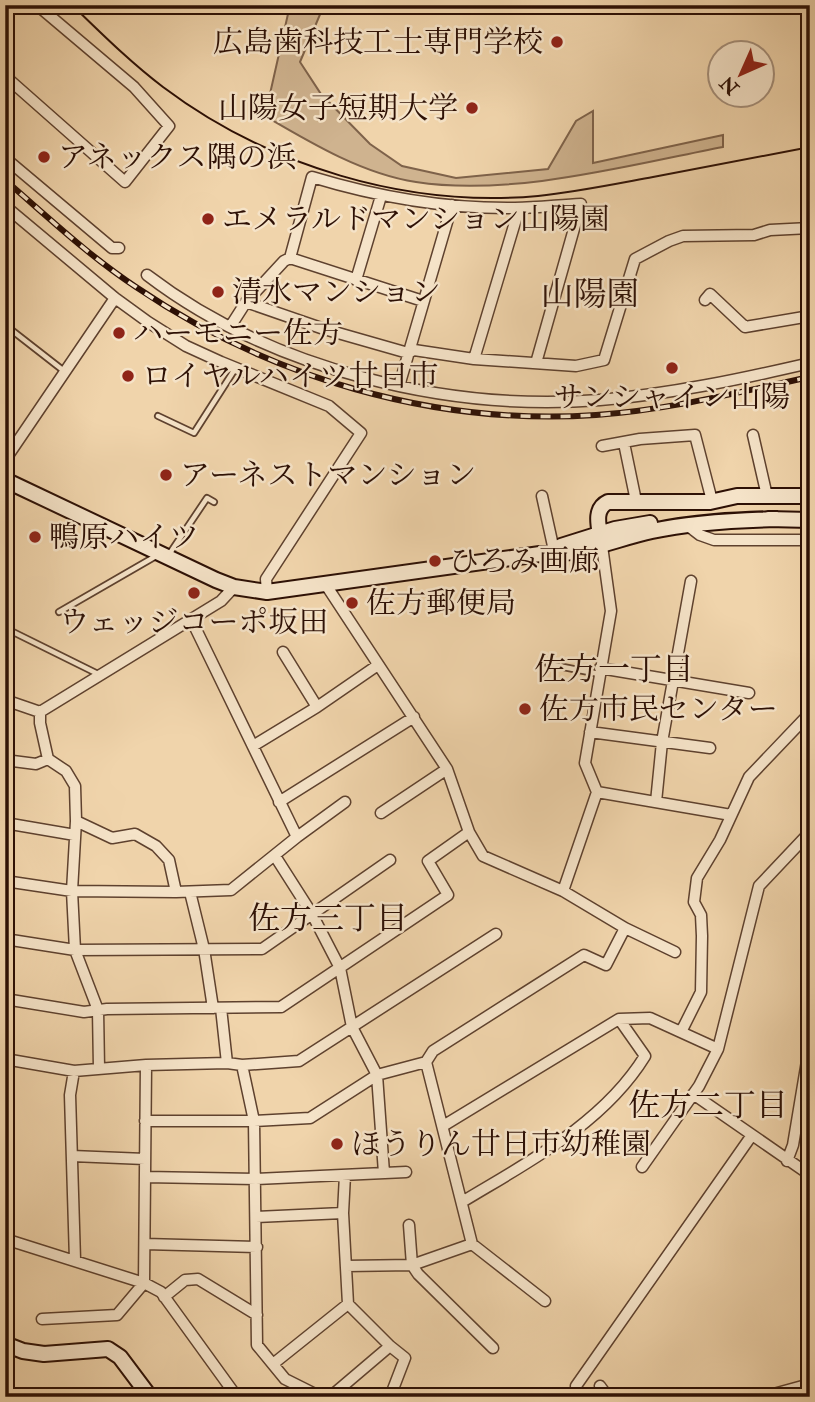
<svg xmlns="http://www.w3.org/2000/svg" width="815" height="1402" font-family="'IM FELL Double Pica','Noto Serif JP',serif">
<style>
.green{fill:#cfb38f;stroke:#7e624a;stroke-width:2}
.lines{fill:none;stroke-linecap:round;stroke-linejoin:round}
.lane-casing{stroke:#5e412e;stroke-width:8}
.street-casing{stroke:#5e412e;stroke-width:13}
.secondary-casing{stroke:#2d1005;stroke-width:18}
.lane{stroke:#f5e3c8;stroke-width:4.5}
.street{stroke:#f5e3c8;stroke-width:10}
.secondary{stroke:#f5e3c8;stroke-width:14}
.tram{stroke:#2d1005;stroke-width:2}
.rail-casing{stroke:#2d1005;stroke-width:6}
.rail{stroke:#f5e3c8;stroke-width:3.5;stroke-dasharray:10;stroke-linecap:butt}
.poi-dot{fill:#8f2418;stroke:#f5e3c8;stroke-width:2.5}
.labels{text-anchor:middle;stroke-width:5;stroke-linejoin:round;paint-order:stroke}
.poi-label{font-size:30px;fill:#2d1005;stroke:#f5e3c8;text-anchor:start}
.neighbourhood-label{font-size:32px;fill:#2d1005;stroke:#f5e3c8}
.quarter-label{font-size:33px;fill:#2d1005;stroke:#f5e3c8}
</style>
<rect width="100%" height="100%" fill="#f0d4ab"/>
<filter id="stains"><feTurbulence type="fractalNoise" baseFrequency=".00286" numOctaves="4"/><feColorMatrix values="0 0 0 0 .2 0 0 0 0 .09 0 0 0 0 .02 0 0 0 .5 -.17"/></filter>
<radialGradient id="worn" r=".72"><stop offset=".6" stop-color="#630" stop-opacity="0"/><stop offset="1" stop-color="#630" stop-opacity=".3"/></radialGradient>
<path class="green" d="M290,5H324L300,62L321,94L370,144L402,166L456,178L548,169L576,121L593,111V163L723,135V147C629,165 512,197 416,182C363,174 311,143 265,116Z"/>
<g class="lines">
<g class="lane-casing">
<path id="lane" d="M5,325L64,371
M158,416L194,433L235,369
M168,556L207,498L214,502
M59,612L156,556
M5,628L98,674
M548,664L599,674"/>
</g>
<g class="street-casing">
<path id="street" d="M5,76L125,182L169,126L134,87L37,5
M5,158L112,248H119
M5,206L115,298L148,322L186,346L221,362L329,406L361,433L266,579L267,592
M290,258L423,301
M147,275C270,369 447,412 600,400C671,394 741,379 810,363
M356,280L381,196
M705,300L710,294L745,327L810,316
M246,302L324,329L408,353L414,350L474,359L576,366L604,360L635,259L669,241L683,236L754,235L770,230L810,228
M230,327L246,302L284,261L290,258L312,177C378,197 446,209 515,208C537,208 559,205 581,204L536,363
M474,359L519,209
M399,386L452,205
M808,428L810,436
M753,435L767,496
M624,443L636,501
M602,446L640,439L695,435L711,497L710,502
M5,460L115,298
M542,496L555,555
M687,525L700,535L714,540H810
M326,585L447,769L469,832L483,856L563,891L625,928L675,952
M191,619L297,837
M283,652L317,707
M600,668L749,693
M5,700L40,712
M590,732L710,748
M253,746L317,707L378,665
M5,760L36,764L48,759
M597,792L731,815
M279,802L414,717
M656,802L662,742L691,581
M381,813L447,769
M76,821L112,838L135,834L156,846L169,860L176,892
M5,823L75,835
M275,856L312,914L340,968L352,1027L377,1075L384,1173
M5,881L72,891L176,892L231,890L297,837L345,802
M563,891L597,792L585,763L611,611L602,546
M190,892L204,949L213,1008
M5,939L75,950L262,949L390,860
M5,999L84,1012L107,1009L281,1007L448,895L428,861L469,832
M221,1008L227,1063
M681,1032L701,992L702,936L701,915L694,902L697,878L720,840L749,777L810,713
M5,1059L74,1071L146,1065L227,1063L242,1065L299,1061L496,934
M242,1065L254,1121L257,1345L285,1379L321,1397
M99,1068L98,1010L75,950L72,891L76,821L75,786L66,771L48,759L40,723V712L221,601L234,587
M74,1071L70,1095L75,1260
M693,1094L810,1175
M145,1121H254L310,1118L377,1075L426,1062
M443,1126L619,1019L650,1018L718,1049
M72,1156L145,1159
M787,1161L793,1145L810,1043
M642,1167L699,1086L718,1049L759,886L810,832
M345,1175L343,1213L348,1304L390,1346L405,1358L390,1397
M145,1177L256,1179L406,1172
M462,1202C528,1162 603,1124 645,1056L619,1019
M256,1217L343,1213
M409,1225L412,1265L418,1274L493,1348
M5,1239L144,1283L161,1292L237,1397
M145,1244L257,1247
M346,1266L412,1265L472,1244
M164,1297L185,1280L198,1279L257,1315
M545,1301L472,1244L426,1062L433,1051L584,955L606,965L625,928
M42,1319L117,1315L144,1283L146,1065
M273,1364L348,1304
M576,1386L752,1135
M600,1386L608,1397
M330,1397L390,1346
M763,1397L810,1384"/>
</g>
<g class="secondary-casing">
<path id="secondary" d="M5,480L216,580L234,587L267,592L540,554C579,556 615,539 652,531C693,522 736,520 777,519
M768,519L810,520
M601,541C599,527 593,509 608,502H710L737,496H810
M561,546L615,529L650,523
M5,1344L23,1351L44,1354L108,1349L120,1357L150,1397"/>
</g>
<use href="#lane" class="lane"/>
<use href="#street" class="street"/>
<use href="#secondary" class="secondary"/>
<path class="tram" d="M72,5C101,33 130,62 163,87C268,166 406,208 538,196C576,192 615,184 653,177C705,167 757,157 810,147"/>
<g class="rail-casing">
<path id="rail" d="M5,180C48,217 89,256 136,287C270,378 434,426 596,415C669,410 739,392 810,377"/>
</g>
<use href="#rail" class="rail"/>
</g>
<g class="poi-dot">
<circle cx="557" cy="42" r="7"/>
<circle cx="472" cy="108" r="7"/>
<circle cx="44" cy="157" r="7"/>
<circle cx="208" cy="219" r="7"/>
<circle cx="218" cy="292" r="7"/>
<circle cx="119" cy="333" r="7"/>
<circle cx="672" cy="368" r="7"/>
<circle cx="128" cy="376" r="7"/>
<circle cx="166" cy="475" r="7"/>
<circle cx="35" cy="537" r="7"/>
<circle cx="435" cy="561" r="7"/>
<circle cx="194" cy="593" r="7"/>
<circle cx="352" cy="603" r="7"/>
<circle cx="525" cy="709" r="7"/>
<circle cx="337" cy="1144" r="7"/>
</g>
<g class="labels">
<g class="poi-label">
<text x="543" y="52" text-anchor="end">広島歯科技工士専門学校</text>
<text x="458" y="118" text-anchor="end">山陽女子短期大学</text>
<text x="58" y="167">アネックス隅の浜</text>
<text x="222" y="229">エメラルドマンション山陽園</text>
<text x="232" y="302">清水マンション</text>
<text x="133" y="343">ハーモニー佐方</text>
<text x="142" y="386">ロイヤルハイツ廿日市</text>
<text x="672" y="407" text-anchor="middle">サンシャイン山陽</text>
<text x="180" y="485">アーネストマンション</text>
<text x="49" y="547">鴨原ハイツ</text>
<text x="449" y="571">ひろみ画廊</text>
<text x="366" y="613">佐方郵便局</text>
<text x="194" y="632" text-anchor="middle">ウェッジコーポ坂田</text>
<text x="539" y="719">佐方市民センター</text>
<text x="351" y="1154">ほうりん廿日市幼稚園</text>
</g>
<g class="neighbourhood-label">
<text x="614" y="680">佐方一丁目</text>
<text x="328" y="929">佐方三丁目</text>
<text x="708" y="1116">佐方二丁目</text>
</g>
<g class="quarter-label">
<text x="590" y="305">山陽園</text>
</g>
</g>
<rect width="815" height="1402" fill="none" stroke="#f0d4ab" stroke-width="28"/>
<rect x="7" y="7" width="801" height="1388" fill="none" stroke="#2d1005" stroke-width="3.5"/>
<rect x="14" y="14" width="787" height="1374" fill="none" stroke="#2d1005" stroke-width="2"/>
<g transform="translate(741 74) rotate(225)"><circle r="33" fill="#f5e3c8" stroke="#a58f7a" stroke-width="2"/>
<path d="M0-5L12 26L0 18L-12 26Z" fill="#8f2418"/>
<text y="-10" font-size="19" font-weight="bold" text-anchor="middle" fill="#2d1005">N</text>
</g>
<rect width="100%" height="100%" filter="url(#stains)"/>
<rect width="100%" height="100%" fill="url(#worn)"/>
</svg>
